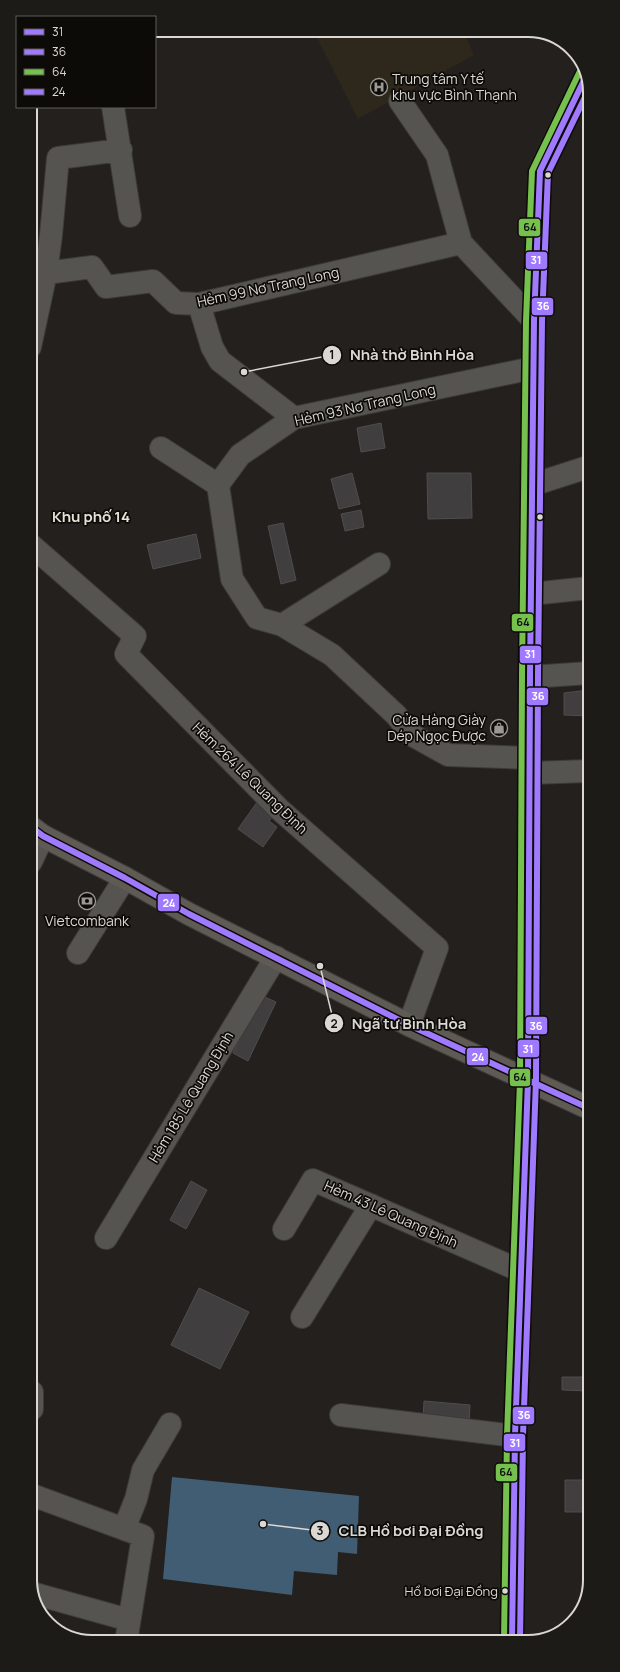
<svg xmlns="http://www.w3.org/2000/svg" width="620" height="1672" font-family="Manrope,sans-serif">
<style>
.built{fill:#2e271b}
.water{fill:#415d73}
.building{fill:#403e3e;stroke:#4f4d4d}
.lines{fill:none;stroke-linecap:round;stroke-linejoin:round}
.minor-casing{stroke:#3d3b38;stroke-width:24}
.major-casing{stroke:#3d3b38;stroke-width:24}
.minor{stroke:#555451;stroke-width:22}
.major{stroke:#5f5a54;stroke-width:22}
.bus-1-casing{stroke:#0d0b08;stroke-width:9}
.bus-2-casing{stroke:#0d0b08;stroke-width:9}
.bus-3-casing{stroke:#0d0b08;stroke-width:9}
.bus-4-casing{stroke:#0d0b08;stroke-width:9}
.bus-1{stroke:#9f7aff;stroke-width:6}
.bus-2{stroke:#9f7aff;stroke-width:6}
.bus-3{stroke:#76c04d;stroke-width:6}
.bus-4{stroke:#9f7aff;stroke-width:6}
.bus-dot{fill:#dbd8d3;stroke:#0d0b08;stroke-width:1.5}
.labels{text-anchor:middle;stroke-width:3.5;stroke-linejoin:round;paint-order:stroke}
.bus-label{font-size:13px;fill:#dbd8d3;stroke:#0d0b08;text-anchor:end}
.poi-label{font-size:14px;fill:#dbd8d3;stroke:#0d0b08;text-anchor:start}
.street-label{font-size:14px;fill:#dbd8d3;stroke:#0d0b08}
.neighbourhood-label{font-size:15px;font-weight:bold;fill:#e6e0d6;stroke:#0d0b08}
.rim{fill:none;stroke:#dbd8d3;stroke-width:2}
.leader{fill:none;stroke:#dbd8d3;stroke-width:1.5}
.callout-dot{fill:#dbd8d3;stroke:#0d0b08;stroke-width:1.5}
.mark-label{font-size:12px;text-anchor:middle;font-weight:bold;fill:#111}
.callout-label{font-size:15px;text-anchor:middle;font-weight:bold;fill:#dbd8d3;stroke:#0d0b08;stroke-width:3.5;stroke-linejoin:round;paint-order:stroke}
.line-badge{stroke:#0d0b08;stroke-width:1.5}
.badge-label{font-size:11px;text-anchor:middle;font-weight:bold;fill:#fff}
.pale-badge-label{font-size:11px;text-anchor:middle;font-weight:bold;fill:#111}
</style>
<rect width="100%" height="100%" fill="#23201d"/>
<path class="built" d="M313,30H463L474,55L358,119Z"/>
<path class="water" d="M172,1477L359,1496L357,1554L338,1552L337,1575L294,1571L292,1595L163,1579Z"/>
<path class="building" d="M381,423L385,448L361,452L357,428Z
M352,473L360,504L339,509L331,479Z
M427,473H471L472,518L428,519Z
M361,510L364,527L345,531L341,514Z
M283,523L296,580L281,584L268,526Z
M196,534L201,558L153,569L147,545Z
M589,690V716L564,715V693Z
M260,798L277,810L269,821L277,827L263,847L238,829Z
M260,995L276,1002L248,1061L233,1053Z
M191,1181L207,1190L186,1229L170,1220Z
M199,1288L249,1312L220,1369L171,1345Z
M562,1377H590V1391L562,1390Z
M424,1401L470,1405L469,1424L423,1420Z
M565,1480H590V1512H565Z"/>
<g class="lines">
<g class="minor-casing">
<path id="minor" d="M400,101L437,155L461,243L534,321
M113,107L130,216
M46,273L92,267L106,287L153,281L176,303L199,304L461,243
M199,304L212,347L220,361L294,418
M30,347L46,273L51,235L58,158L121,150
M161,448L218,485
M532,485L588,467
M31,545L135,636L126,654L279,809L437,948L409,1025
M531,594L589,588
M282,625L379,564
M530,675L545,676L589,673
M530,758L448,755L412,735L396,715L332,655L282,625L257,618L232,579L218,485L240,455L294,418L533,368
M530,773L589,771
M31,862L43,836
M78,953L125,878
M284,1229L313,1180L521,1271
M106,1238L276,957
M302,1317L371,1205
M32,1392V1409
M341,1415L515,1436
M32,1495L143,1536L126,1642
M124,1529L136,1499L143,1470L170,1424
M32,1593L129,1620"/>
</g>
<g class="major-casing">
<path id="major" d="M31,827L43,836L125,878L189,914L409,1025L584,1106H589
M512,1640L515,1436L528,1080L530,675L534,321L540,171L587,74"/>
</g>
<use href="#minor" class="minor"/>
<use href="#major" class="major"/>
<g class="bus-1-casing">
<path id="bus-1" d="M512,1640L515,1436L528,1080L530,675L534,321L540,171L587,74"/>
</g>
<g class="bus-2-casing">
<path id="bus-2" d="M520,1640L523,1436L536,1080L538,675L542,321L548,173L588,91"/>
</g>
<g class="bus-3-casing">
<path id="bus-3" d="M504,1640L507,1436L520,1080L522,675L526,321L532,171L580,71"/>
</g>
<g class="bus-4-casing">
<path id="bus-4" d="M31,827L43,836L125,878L189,914L409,1025L584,1106L589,1115"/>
</g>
<use href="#bus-1" class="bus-1"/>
<use href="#bus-2" class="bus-2"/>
<use href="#bus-3" class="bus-3"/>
<use href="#bus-4" class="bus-4"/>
</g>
<defs>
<g id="hospital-ring" transform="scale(0.9)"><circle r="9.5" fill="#0d0b08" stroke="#9b9893" stroke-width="1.5"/><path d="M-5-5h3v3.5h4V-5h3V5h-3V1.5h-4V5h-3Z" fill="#9b9893"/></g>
<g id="shop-ring" transform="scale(0.9)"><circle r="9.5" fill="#0d0b08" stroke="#9b9893" stroke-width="1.5"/><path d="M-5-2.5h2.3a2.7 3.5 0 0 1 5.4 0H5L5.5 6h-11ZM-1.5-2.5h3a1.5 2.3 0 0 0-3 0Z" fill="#9b9893"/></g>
<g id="bank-ring" transform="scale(0.9)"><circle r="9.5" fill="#0d0b08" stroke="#9b9893" stroke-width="1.5"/><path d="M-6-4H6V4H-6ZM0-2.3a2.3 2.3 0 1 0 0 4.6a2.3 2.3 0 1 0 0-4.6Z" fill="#9b9893"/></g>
</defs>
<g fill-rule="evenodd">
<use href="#hospital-ring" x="379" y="87"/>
<use href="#shop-ring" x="499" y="728"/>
<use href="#bank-ring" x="87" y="901"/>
</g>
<g class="bus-dot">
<circle cx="548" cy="175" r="3.5"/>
<circle cx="540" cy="517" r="3.5"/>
<circle cx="505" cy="1591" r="3.5"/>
</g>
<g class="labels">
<g class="bus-label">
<text x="498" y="1596">Hồ bơi Đại Đồng</text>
</g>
<g class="poi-label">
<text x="392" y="84">Trung tâm Y tế<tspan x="392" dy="16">khu vực Bình Thạnh</tspan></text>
<text x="486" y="725" text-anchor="end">Cửa Hàng Giày<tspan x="486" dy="16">Dép Ngọc Được</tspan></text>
<text x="87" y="926" text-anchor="middle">Vietcombank</text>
</g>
<g class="street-label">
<text transform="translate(268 287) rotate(-12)" y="5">Hẻm 99 Nơ Trang Long</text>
<text transform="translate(365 405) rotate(-13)" y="5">Hẻm 93 Nơ Trang Long</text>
<text transform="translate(250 778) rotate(44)" y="5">Hẻm 264 Lê Quang Định</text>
<text transform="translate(191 1097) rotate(-59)" y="5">Hẻm 185 Lê Quang Định</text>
<text transform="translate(391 1214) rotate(24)" y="5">Hẻm 43 Lê Quang Định</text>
</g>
<g class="neighbourhood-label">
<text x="91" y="522">Khu phố 14</text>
</g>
</g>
<path d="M0 0H620V1672H0ZM92 37H528A55 55 0 0 1 583 92V1580A55 55 0 0 1 528 1635H92A55 55 0 0 1 37 1580V92A55 55 0 0 1 92 37Z" fill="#1d1b18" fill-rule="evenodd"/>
<path class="rim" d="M92 37H528A55 55 0 0 1 583 92V1580A55 55 0 0 1 528 1635H92A55 55 0 0 1 37 1580V92A55 55 0 0 1 92 37Z"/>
<path class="leader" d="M244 372L332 355M320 966L334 1023M263 1524L320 1531"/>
<g class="callout-dot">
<circle cx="244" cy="372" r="4"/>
<circle cx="320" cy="966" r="4"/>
<circle cx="263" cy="1524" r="4"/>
<circle cx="332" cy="355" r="10"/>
<circle cx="334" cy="1023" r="10"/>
<circle cx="320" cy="1531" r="10"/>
</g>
<g class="mark-label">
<text x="332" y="359">1</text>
<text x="334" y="1028">2</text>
<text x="320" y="1535">3</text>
</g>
<g class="callout-label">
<text x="412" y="360">Nhà thờ Bình Hòa</text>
<text x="409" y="1029">Ngã tư Bình Hòa</text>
<text x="411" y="1536">CLB Hồ bơi Đại Đồng</text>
</g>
<g class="line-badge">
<rect x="518" y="218" width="23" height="19" rx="4" fill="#76c04d"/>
<rect x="525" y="251" width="23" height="19" rx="4" fill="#9f7aff"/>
<rect x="531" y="297" width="23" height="19" rx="4" fill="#9f7aff"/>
<rect x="511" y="613" width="23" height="19" rx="4" fill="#76c04d"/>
<rect x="519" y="645" width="23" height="19" rx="4" fill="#9f7aff"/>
<rect x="526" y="687" width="23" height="19" rx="4" fill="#9f7aff"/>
<rect x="157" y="893" width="23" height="19" rx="4" fill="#9f7aff"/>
<rect x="525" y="1016" width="23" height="19" rx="4" fill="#9f7aff"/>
<rect x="517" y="1039" width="23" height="19" rx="4" fill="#9f7aff"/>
<rect x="466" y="1047" width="23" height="19" rx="4" fill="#9f7aff"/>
<rect x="509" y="1068" width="22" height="19" rx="4" fill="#76c04d"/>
<rect x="512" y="1406" width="23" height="19" rx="4" fill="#9f7aff"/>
<rect x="503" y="1433" width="23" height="19" rx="4" fill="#9f7aff"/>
<rect x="495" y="1463" width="23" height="19" rx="4" fill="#76c04d"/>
</g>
<g class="badge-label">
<text x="536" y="264">31</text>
<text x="543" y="310">36</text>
<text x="530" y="658">31</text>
<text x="538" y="700">36</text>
<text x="169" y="907">24</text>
<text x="536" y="1030">36</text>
<text x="528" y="1053">31</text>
<text x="478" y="1061">24</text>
<text x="524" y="1419">36</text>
<text x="515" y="1447">31</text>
</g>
<g class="pale-badge-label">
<text x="530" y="231">64</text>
<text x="523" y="626">64</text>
<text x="520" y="1081">64</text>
<text x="506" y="1476">64</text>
</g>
<rect x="16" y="16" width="140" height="92" fill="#0d0b08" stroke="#5f5d59"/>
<rect x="24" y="29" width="20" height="6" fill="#9f7aff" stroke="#5f5d59"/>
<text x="52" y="36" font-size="12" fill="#dbd8d3">31</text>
<rect x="24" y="49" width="20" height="6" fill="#9f7aff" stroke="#5f5d59"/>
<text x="52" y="56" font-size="12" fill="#dbd8d3">36</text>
<rect x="24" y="69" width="20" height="6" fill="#76c04d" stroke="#5f5d59"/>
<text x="52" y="76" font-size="12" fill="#dbd8d3">64</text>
<rect x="24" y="89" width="20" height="6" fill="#9f7aff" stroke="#5f5d59"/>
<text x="52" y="96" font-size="12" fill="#dbd8d3">24</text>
</svg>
